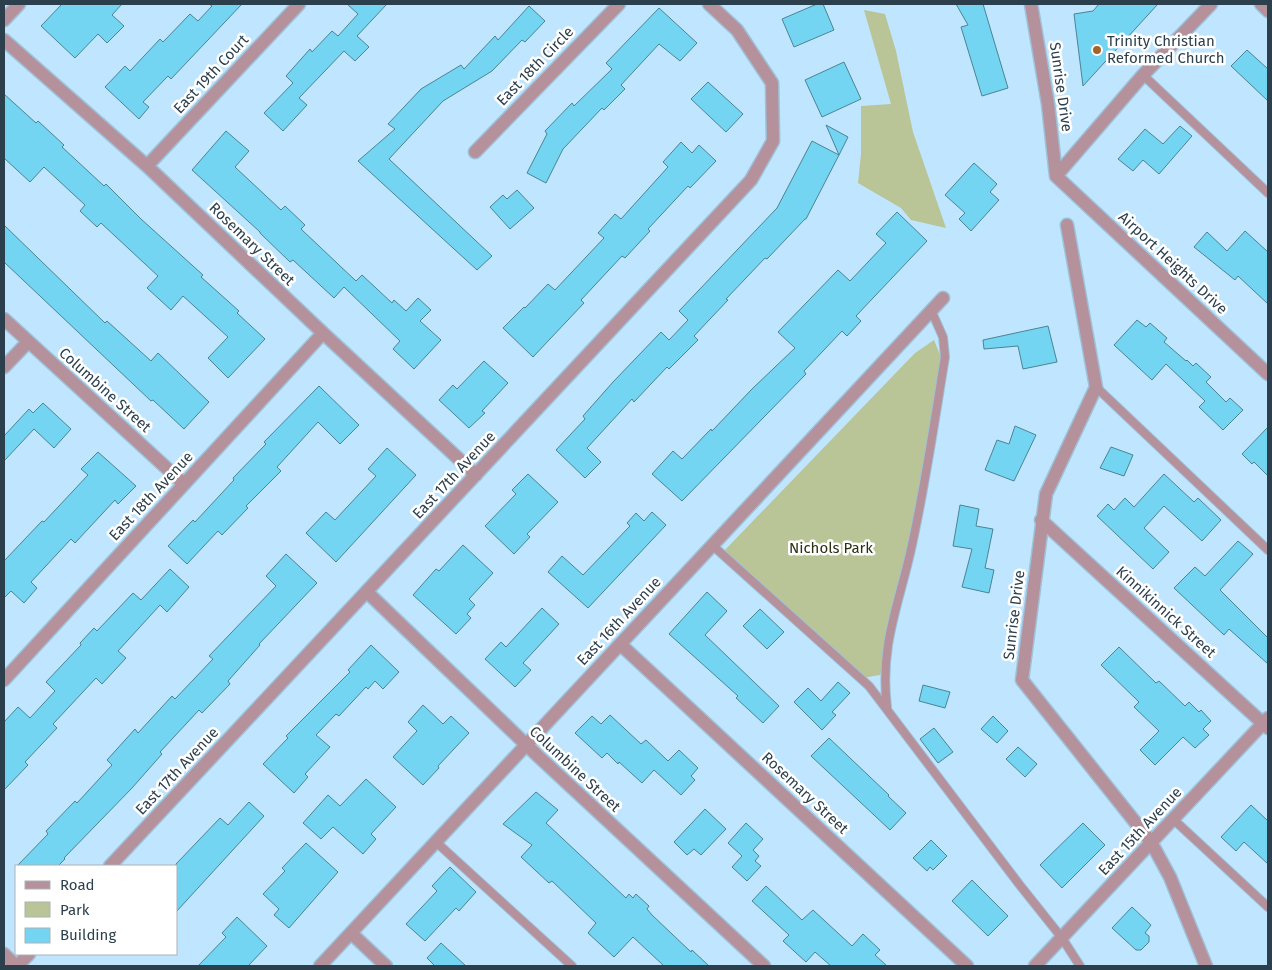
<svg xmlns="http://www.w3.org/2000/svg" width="1272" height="970" font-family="'Fira Sans',sans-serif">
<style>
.green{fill:#b9c596}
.building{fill:#73d5f1;stroke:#4a8495}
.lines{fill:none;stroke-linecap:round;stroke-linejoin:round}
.lane-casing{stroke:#9fc0d8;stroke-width:10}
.street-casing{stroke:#9fc0d8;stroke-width:15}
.lane{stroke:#b4919b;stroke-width:8}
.street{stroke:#b4919b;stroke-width:12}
.poi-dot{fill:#a3642c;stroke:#fff;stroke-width:2}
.labels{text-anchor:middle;stroke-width:5;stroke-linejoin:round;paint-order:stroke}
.poi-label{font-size:15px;fill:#2c3f4c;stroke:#fff;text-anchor:start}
.street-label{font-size:15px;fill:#2c3f4c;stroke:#fff}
.park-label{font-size:15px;fill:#2a3010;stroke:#fff}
</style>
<rect width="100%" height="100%" fill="#c0e5ff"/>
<path class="green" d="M864,10L885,14L896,51L913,132L946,228L911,220L901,208L858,183L861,154V106L891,104Z
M934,340L943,362L890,655L880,675L862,678L772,598L725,550L915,353Z"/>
<path class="building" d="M62,4H122L112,15L124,26L107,43L98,34L75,58L41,26Z
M209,4H242L171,79L168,76L143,102L149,107L139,119L105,87L125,66L130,71L160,39L163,42L190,14L198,21L212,6Z
M347,4H387L357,36L369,47L355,61L344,51L299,98L307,105L283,131L264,113L293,83L286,76L310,49L312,52L332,31L338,36L358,14Z
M817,4H823L834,30L794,47L782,19Z
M956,4H983L1008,88L982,96L961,27L968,25Z
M1099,4H1158L1083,86L1074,14L1093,11Z
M529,6L545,21L525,42L522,40L492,71L443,101L389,159L492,256L477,270L358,161L395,129L388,124L421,89L461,65L464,69L495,36L498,40Z
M659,8L697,43L680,61L659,44L621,85L625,89L604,110L602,108L563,149L546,183L527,173L547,134L545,131L572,103L574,106L612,69L606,63Z
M1247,50L1268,69V101L1231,66Z
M844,62L861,99L822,117L805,80Z
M708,82L743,114L726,132L691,99Z
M4,94L36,123L38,121L64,145L62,147L104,186L106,184L141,219L203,275L201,277L239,311L237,313L265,339L228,378L208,358L228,337L183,296L171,310L147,288L158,276L101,223L97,227L80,211L85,205L44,167L30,182L4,158Z
M826,125L848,137L839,155Z
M1180,126L1192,136L1159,174L1143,160L1133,171L1118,159L1145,129L1163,144Z
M226,131L249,151L235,167L281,210L285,206L305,225L301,229L356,281L362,275L392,303L394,300L406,311L418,298L431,310L420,321L441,340L414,369L393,349L400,341L344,287L334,298L293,260L290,262L260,233V232L192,170Z
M812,141L839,155L806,219H805L767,259L765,258L726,299L728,300L694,336L698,340L669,369L667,367L634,402L632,399L587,448L601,462L585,478L556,450L585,419L583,416L613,382L661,332L669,340L688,320L679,311L777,208Z
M681,142L692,153L699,145L716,161L690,188L688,186L648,229L650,231L625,258L622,256L581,300L584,303L533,357L503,328L524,307L525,308L548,284L555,290L604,238L598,233L615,214L621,219L668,167L663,162Z
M974,163L997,184L990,192L999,200L971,231L959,219L965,213L945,195Z
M517,190L534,208L510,229L490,207L503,195L507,199Z
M897,212L927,241L856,316L861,321L847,336L842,331L804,371L806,374L682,501L652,474L673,451L682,459L711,429L712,431L752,389L795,348L778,332L838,270L850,281L886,243L876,234Z
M4,225L105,323L107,321L151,361L158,353L209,402L184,429L153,400L151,401L4,262Z
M1245,231L1268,252V304L1238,276L1235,280L1194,247L1207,232L1227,251Z
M1137,320L1146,327L1150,323L1167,338L1164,342L1186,361L1187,360L1193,366L1196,363L1211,377L1206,382L1226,402L1230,398L1243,410L1223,430L1199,407L1205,401L1166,364L1152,380L1114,345Z
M1048,326L1057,362L1023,369L1018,346L984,349L983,340Z
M484,361L508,383L482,411L485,413L469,428L439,400L453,385L457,389Z
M319,386L359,425L340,444L318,422L277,467L281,471L246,506L248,508L222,535L218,531L187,564L168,546L193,520L195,522L234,480L233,478L266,444L264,442Z
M43,403L71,429L54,448L34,429L4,461V436L29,409L33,413Z
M1015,426L1036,435L1014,481L985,470L997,440L1009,444Z
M1268,427V476L1254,462L1252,464L1242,454Z
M1111,447L1133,455L1124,476L1100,468Z
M387,448L416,475L336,562L306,533L326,512L335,520L376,476L368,469Z
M98,452L136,486L118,504L115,500L75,543L71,539L31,582L37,588L24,603L11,591L4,598V561L42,521L44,522L88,475L81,469Z
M528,474L558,502L527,534L530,537L514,554L485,526L516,494L512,490Z
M1164,474L1194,502L1198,498L1221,520L1202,541L1164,506L1144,528L1169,552L1153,569L1097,516L1108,504L1114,510L1125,498L1134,507Z
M960,505L979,509L976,526L993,529L985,568L994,570L989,593L962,587L972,549L953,546Z
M652,512L666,525L588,608L548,572L562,556L583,575L630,526L627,523L636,513L644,521Z
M1238,541L1253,554L1220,590L1268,638V664L1229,629L1224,635L1174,588L1195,567L1205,576Z
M463,545L493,573L469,599L475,605L467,614L471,618L456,634L413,595L436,569L439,571Z
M286,554L317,583L259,644L260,645L228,681L230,684L202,713L199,710L160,752L162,754L132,788L64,858L65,859L58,866H17L48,834L46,831L75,801L77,803L112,765L107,760L135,729L138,733L172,696L175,699L213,659L209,656L276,586L266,576Z
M170,569L189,587L167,612L160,605L118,651L126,658L102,684L96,678L53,724L57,728L25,762L28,765L4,790V722L18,707L30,718L55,691L46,682L81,645L80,643L94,628L97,631L133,593L141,600Z
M707,592L727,611L705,635L779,706L763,723L736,698L738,696L669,634Z
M542,608L559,624L523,663L531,670L515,687L485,659L501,642L506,647Z
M760,609L784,632L767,649L743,626Z
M371,645L399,672L383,689L375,681L368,689L366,687L339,716L336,714L316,735L330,747L305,774L308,777L294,793L263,764L288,738L286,736L350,672L348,670Z
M1119,647L1156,683L1159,681L1185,706L1189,702L1199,712L1201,710L1211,721L1203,729L1209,735L1195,748L1183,737L1155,765L1140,750L1159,731L1134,707L1139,702L1101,665Z
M838,682L850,693L832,712L836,715L822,730L794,702L808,688L821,701Z
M923,685L950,692L945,708L919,701Z
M423,705L443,724L451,716L469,733L438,766L439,768L423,785L393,757L417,731L408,722Z
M610,715L641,744L646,740L668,761L679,750L698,768L691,776L695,780L681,795L654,770L642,783L619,762L618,764L607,753L602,758L575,733L592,716L601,724Z
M993,716L1008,731L997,743L981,729Z
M934,728L953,752L938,763L920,739Z
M829,738L889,795L888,796L906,813L890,830L811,756Z
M1018,747L1037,764L1025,777L1006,759Z
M366,779L396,807L371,834L376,839L363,854L333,827L321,839L303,823L328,795L340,806Z
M536,792L558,810L546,823L626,898L629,894L633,898L636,894L649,906L647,909L652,915L691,952L692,950L709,966H664L633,937L614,957L588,933L596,923L552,881L549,883L521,857L532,845L503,824Z
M249,802L264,816L176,912V864L220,818L228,825Z
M1251,805L1268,821V864L1244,842L1236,851L1221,837Z
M705,809L726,829L701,855L694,849L687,855L674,842Z
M746,823L763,839L753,850L759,856L755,861L761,866L747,881L732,867L742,856L728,843Z
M1083,823L1105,845L1062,888L1040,865Z
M931,840L947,856L933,870L930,867L927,871L913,858Z
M306,843L338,872L289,928L274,915L279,909L263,894L285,871L282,868Z
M450,867L476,892L459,911L456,908L425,941L406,924L437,891L432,886Z
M972,880L1008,916L988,936L952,901Z
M766,886L802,920L813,910L852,946L863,934L880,950L875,955L887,966H831L815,952L806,962L783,941L789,935L752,901Z
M1132,907L1151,925L1145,933L1149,936V942L1141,950H1136L1112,928Z
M237,917L267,946L248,966H198L226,937L222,933Z
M441,943L466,966H435L427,958Z"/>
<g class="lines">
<g class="lane-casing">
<path id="lane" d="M1143,75L1268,193
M1096,387L1268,550
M712,545L869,686L1019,884L1062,938L1080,966
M887,707C879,643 901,600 913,540C926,480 935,418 945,357L943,337L931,310
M1173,819L1268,907
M436,842L572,966"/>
</g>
<g class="street-casing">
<path id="street" d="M1031,4L1048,104L1056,176
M1261,4L1268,11
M4,20L19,4
M4,40L147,166L323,333L476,475
M475,152L619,4
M147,166L299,4
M1056,176L1268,374
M1056,176L1143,75L1211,4
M1067,225L1096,387L1046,494L1022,680L1151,842L1170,877L1206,966
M4,319L184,484
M4,367L28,342
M1041,520L1268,728
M367,592L538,756L764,966
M620,644L967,966
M4,680L323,333
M110,866L751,180L773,141L772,83L737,30L709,4
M351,933L386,966
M4,954L16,966
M17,966L29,954
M320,966L943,298
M1035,966L1268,718"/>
</g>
<use href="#lane" class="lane"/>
<use href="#street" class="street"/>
</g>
<circle class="poi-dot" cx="1097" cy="50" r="5"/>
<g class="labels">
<g class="poi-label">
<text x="1107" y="46">Trinity Christian<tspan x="1107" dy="17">Reformed Church</tspan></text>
</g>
<g class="street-label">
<text transform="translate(535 66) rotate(-46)" y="5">East 18th Circle</text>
<text transform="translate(211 74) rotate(-47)" y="5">East 19th Court</text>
<text transform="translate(1061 87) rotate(82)" y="5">Sunrise Drive</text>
<text transform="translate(252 244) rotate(44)" y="5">Rosemary Street</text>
<text transform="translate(1173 263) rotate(43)" y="5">Airport Heights Drive</text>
<text transform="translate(105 390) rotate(42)" y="5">Columbine Street</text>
<text transform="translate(454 475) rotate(-47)" y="5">East 17th Avenue</text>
<text transform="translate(151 496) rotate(-47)" y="5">East 18th Avenue</text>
<text transform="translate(1166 612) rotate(42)" y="5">Kinnikinnick Street</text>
<text transform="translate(1014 615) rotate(-83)" y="5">Sunrise Drive</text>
<text transform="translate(619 621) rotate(-47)" y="5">East 16th Avenue</text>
<text transform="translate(575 769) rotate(43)" y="5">Columbine Street</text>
<text transform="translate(177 771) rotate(-47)" y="5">East 17th Avenue</text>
<text transform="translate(805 793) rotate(43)" y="5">Rosemary Street</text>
<text transform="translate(1140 831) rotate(-47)" y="5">East 15th Avenue</text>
</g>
<g class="park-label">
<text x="831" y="553">Nichols Park</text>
</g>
</g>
<rect width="1272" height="970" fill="none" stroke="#2c3f4c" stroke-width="10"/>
<rect x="15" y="865" width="162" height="90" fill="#ffffff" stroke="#abb2b7"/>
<rect x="25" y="881" width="25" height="8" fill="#b4919b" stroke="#abb2b7"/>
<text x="60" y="890" font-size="15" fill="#2c3f4c">Road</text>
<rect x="25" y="902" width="25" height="15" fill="#b9c596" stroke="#abb2b7"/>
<text x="60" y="915" font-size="15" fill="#2c3f4c">Park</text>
<rect x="25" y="928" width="25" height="15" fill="#73d5f1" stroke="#abb2b7"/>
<text x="60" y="940" font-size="15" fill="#2c3f4c">Building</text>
</svg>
